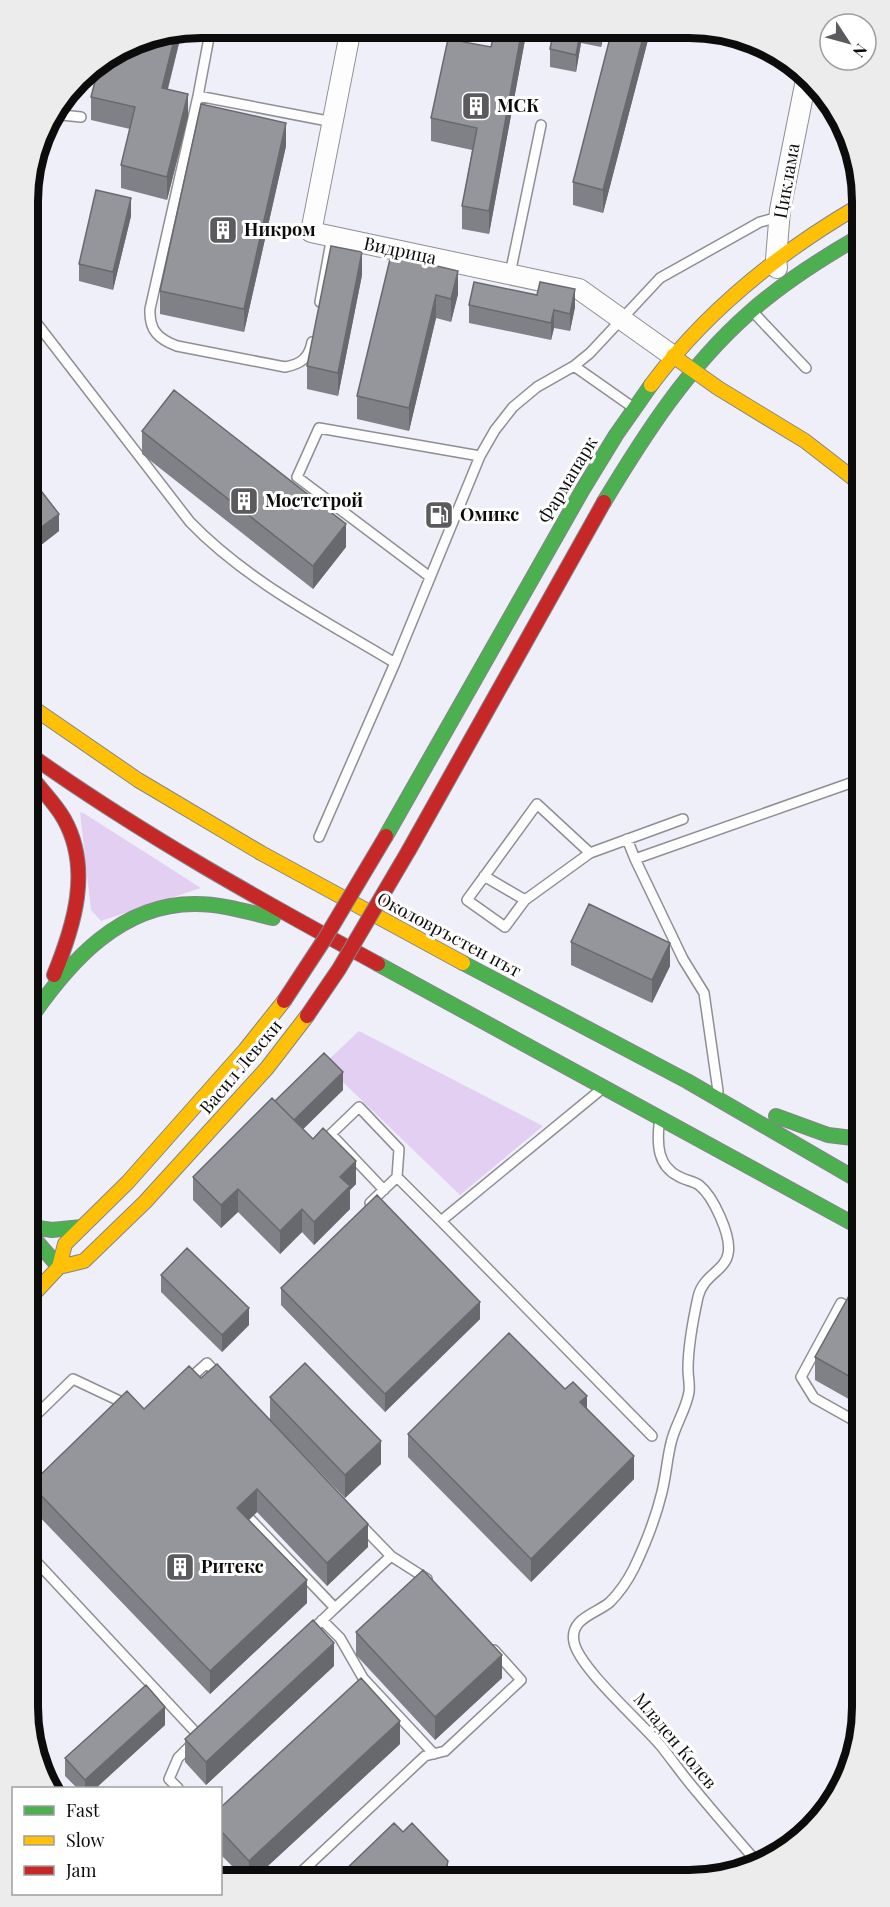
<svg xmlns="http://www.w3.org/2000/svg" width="890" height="1907" font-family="'Playfair Display',serif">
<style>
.green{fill:#e3cff1}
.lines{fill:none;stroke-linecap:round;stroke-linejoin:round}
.lane-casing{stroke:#8e8e93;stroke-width:12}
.street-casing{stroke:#8e8e93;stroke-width:22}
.fast-casing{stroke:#85858a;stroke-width:16}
.slow-casing{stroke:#85858a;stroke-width:16}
.jam-casing{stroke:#85858a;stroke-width:16}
.lane{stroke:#fdfdfe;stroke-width:9}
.street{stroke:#fdfdfe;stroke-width:20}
.fast{stroke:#4caf50;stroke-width:14}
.slow{stroke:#ffc107;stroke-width:14}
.jam{stroke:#c62828;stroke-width:14}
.jam-bridge-casing{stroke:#85858a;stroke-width:16;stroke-linecap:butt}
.jam-bridge{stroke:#c62828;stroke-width:14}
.wall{fill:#808186}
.shaded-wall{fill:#68696d}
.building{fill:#95969c;stroke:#68696d;stroke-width:1.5}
.labels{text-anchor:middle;stroke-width:6;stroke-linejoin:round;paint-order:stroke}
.poi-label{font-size:18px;font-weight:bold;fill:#0c0c0c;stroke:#fff;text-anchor:start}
.street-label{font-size:18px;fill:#0c0c0c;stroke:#fff}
.rim{fill:none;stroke:#0c0c0c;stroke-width:8}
</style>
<rect width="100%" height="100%" fill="#efeffa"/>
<path class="green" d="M80,812L85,814L201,888L101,921L91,910Z
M359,1031L543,1126L460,1195L324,1064Z"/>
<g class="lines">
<g class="lane-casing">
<path id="lane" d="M198,96L211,27
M52,114L81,117
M510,274L541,125
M320,302L332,236
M28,312L190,522C248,582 324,620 395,663L480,456L495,430L513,407L537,387L574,366L590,353L660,278L760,222L779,217
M754,313L806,368
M312,342C309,358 301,364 285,367L177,346C158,339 149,330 150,309L198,96L333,122
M574,366L631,406
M430,577L297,477L319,428L480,456
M319,837L395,663
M627,839L635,859
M484,876L525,900L505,927L467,900L537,804L590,853
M525,900L590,853L683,819
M718,1091L704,993L683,959L635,859L859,780
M598,1092L441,1221L652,1436
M659,1125C657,1145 658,1166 678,1176C684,1180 693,1181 699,1185C713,1196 732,1236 728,1254C725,1271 703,1275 698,1297C693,1320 688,1346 688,1369C688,1377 690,1384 689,1392C686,1410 675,1425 671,1443C667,1459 666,1476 662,1492C656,1517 645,1545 634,1568C628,1580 620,1592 610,1602C598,1613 569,1618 574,1642C579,1668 641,1722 661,1746C673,1761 684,1777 697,1792C716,1815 736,1838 756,1861
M384,1190L331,1134L359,1107L399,1149L397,1177
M370,1203L397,1177L441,1221
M853,1310L841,1303L801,1377L814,1398L862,1425
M187,1381L207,1363L220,1377
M32,1419L73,1379L128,1405
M250,1519L335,1608L310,1632
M391,1556L427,1579
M32,1557L200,1737L202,1735
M335,1608L391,1556L360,1524
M322,1620L340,1638L363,1678L434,1754
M178,1788L169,1779L178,1758L193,1743
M297,1876L425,1756L445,1751L521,1680L494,1650"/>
</g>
<g class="street-casing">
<path id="street" d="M351,28L311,232L579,289L673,356
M777,268L776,259L780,210L807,75"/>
</g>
<g class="fast-casing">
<path id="fast" d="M604,502C645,434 688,367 748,314C781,284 819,260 857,238
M386,836L583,489L616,435L651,385
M463,963L687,1081L861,1182
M378,964L861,1228
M30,1019C69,962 121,903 196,904C222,904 248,912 273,918
M776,1116L828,1135L861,1139
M31,1227L52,1230L82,1227
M31,1235L59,1267"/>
</g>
<g class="slow-casing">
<path id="slow" d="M673,356L718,388L805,441L858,482
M651,385C706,311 777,254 857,207
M29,705L138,780L261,853L463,963
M59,1267L84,1261L145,1202L267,1068L307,1016
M31,1297L59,1267L65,1244L128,1182L245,1050L284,1001"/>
</g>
<g class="jam-casing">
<path id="jam" d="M29,754C140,833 258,899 378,964
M30,775C41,790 55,803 64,819C92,869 74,926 54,975
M409,850L604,502"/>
</g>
<use href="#lane" class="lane"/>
<use href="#street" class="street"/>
<use href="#fast" class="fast"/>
<use href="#slow" class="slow"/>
<use href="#jam" class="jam"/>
<g class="jam-bridge-casing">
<path id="jam-bridge" d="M284,1001L324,940L386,836
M307,1016L339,969L409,850"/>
</g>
<use href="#jam-bridge" class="jam-bridge"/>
</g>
<path class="wall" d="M495,29H527L489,234L462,229V206L472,150L431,141V118L491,47Z
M554,29L605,30L601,47L581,43L576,72L550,67V49Z
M649,30V36L603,213L573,205V182Z
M181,31V35L168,89L188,117L167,200L121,188V165L130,129L91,120V97Z
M286,146L244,332L160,314V291Z
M131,216L113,290L79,281V264Z
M391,255L458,294L451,322L436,318L409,431L357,419V396Z
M362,275L338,396L307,389V366Z
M469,305L575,307L570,331L554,328L551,340L469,323Z
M142,431L346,547L313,589L142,454Z
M28,474L59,531L32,552L29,547Z
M571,942L670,966L652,1003L571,965Z
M343,1090L303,1129L356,1184L350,1190V1209L314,1245L302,1232L280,1254L238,1212L221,1228L193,1200V1177L275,1101Z
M161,1275L249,1325L222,1352L161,1292Z
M281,1288L480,1319L385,1412L281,1305Z
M861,1300V1406L815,1380V1357Z
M201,1378L270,1420V1397L381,1464L345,1498L293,1444L368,1547L327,1586L257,1512L249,1520L307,1603L210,1694L32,1509V1483L144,1409Z
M565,1389L587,1408L634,1479L531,1582L408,1457V1434Z
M356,1632L502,1678L435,1740L356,1655Z
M334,1666L206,1785L185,1762V1739Z
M165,1725L96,1788H77L65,1776V1758Z
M400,1744L257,1876H242L220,1854V1808Z"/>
<path class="shaded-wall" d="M522,29H527L489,234V211Z
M581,29V43L576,72V55Z
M601,30H605L601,47Z
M645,30H649V36L603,213V190Z
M181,31V35L162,111V88L176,32Z
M188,94V117L167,200V177Z
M286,123V146L244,332V309Z
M131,198V216L113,290V272Z
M36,235V253L28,259V241Z
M362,252V275L338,396V373Z
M458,271V294L451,322V299Z
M575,289V307L570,331V314Z
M436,295V318L409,431V408Z
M554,310V328L551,340V323Z
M59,514V531L32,552V534Z
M346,524V547L313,589V566Z
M670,943V966L652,1003V980Z
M343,1072V1090L291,1141V1123Z
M356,1161V1184L350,1190V1209L314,1245V1222L340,1177Z
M238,1189V1212L221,1228V1205Z
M302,1209V1232L280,1254V1231Z
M480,1302V1319L385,1412V1394Z
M249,1308V1325L222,1352V1335Z
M587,1396V1419L580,1402Z
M381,1441V1464L345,1498V1475Z
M634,1456V1479L531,1582V1559Z
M257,1489V1512L237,1531V1508Z
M368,1524V1547L327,1586V1563Z
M307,1580V1603L210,1694V1671Z
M334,1643V1666L206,1785V1762Z
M502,1655V1678L435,1740V1717Z
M165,1707V1725L96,1788H85V1780Z
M400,1721V1744L257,1876H249V1861Z
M448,1861V1875H445Z"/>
<path class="building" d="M495,29H522L489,211L462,206L477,128L431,118L448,39L491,47Z
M554,29H581L576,55L550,49Z
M612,30H645L603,190L573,182Z
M176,32L162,88L188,94L167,177L121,165L135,107L91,97L100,62L134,40Z
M201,104L286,123L244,309L160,291Z
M96,190L131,198L113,272L79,264Z
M28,223L36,235L28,241Z
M331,246L362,252L338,373L307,366Z
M391,255L458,271L451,299L436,295L409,408L357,396Z
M474,282L537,295L540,282L575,289L570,314L554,310L551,323L469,305Z
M174,390L346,524L313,566L142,431Z
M28,474L59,514L32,534L29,530Z
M589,904L670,943L652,980L571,942Z
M324,1053L343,1072L294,1120L275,1101Z
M272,1098L313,1139L323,1128L356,1161L340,1177L350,1186L314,1222L302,1209L280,1231L238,1189L221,1205L193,1177Z
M377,1195L480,1302L385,1394L281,1288Z
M187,1248L249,1308L222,1335L161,1275Z
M850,1294L861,1300V1383L815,1357Z
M509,1333L565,1389L573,1382L587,1396L580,1402L634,1456L531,1559L408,1434Z
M305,1363L381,1441L345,1475L270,1397Z
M217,1364L368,1524L327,1563L257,1489L237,1508L307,1580L210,1671L32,1486V1483L127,1391L144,1409L189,1366L201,1378Z
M423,1570L502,1655L435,1717L356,1632Z
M313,1620L334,1643L206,1762L185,1739Z
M361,1678L400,1721L249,1861L220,1830V1808Z
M146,1685L165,1707L85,1780L65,1758Z
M394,1823L403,1832L412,1823L448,1861L445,1874L446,1875L339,1876Z"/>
<defs>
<g id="building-square" transform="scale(1.5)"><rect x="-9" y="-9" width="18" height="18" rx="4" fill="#5b5b5f" stroke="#fff"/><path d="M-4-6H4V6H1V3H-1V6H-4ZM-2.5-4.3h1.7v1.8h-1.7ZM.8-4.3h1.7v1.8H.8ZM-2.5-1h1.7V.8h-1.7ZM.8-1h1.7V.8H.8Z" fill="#fff"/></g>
<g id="fuel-square" transform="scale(1.5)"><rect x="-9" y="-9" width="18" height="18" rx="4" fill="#5b5b5f" stroke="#fff"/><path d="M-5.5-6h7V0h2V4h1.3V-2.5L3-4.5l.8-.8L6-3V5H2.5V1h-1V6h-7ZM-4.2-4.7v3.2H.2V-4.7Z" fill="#fff"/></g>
</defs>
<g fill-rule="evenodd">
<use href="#building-square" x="476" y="106"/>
<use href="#building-square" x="223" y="230"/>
<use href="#building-square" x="244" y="501"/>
<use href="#fuel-square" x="439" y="515"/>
<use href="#building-square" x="180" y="1567"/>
</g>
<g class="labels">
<g class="poi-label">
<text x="497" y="112">МСК</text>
<text x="244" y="236">Никром</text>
<text x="265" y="507">Мостстрой</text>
<text x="460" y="521">Омикс</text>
<text x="201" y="1573">Ритекс</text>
</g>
<g class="street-label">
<text transform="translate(787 181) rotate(-80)" y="6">Циклама</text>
<text transform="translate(400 251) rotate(12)" y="6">Видрица</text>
<text transform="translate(568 480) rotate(-59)" y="6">Фармапарк</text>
<text transform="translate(449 935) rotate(28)" y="6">Околовръстен път</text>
<text transform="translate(241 1067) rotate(-50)" y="6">Васил Левски</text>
<text transform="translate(675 1741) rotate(50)" y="6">Младен Колев</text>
</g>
</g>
<path d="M0 0H890V1907H0ZM201 38H689A163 163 0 0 1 852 201V1707A163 163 0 0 1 689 1870H201A163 163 0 0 1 38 1707V201A163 163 0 0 1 201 38Z" fill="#ececec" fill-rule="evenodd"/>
<path class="rim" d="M201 38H689A163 163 0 0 1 852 201V1707A163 163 0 0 1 689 1870H201A163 163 0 0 1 38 1707V201A163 163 0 0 1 201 38Z"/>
<rect x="12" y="1787" width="210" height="108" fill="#ffffff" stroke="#9e9e9e" stroke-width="1.5"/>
<rect x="24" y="1806" width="30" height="9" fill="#4caf50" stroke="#9e9e9e" stroke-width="1.5"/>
<text x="66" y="1817" font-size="18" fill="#0c0c0c">Fast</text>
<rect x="24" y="1836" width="30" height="9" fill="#ffc107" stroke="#9e9e9e" stroke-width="1.5"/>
<text x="66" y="1847" font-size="18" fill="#0c0c0c">Slow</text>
<rect x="24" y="1866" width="30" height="9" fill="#c62828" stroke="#9e9e9e" stroke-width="1.5"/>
<text x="66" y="1877" font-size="18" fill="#0c0c0c">Jam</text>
<g transform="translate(848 42) rotate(126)"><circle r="28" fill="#ffffff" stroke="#9e9e9e" stroke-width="1.5"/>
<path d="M0-4.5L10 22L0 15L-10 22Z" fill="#5b5b5f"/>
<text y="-9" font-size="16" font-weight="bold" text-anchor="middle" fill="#0c0c0c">N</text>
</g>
</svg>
